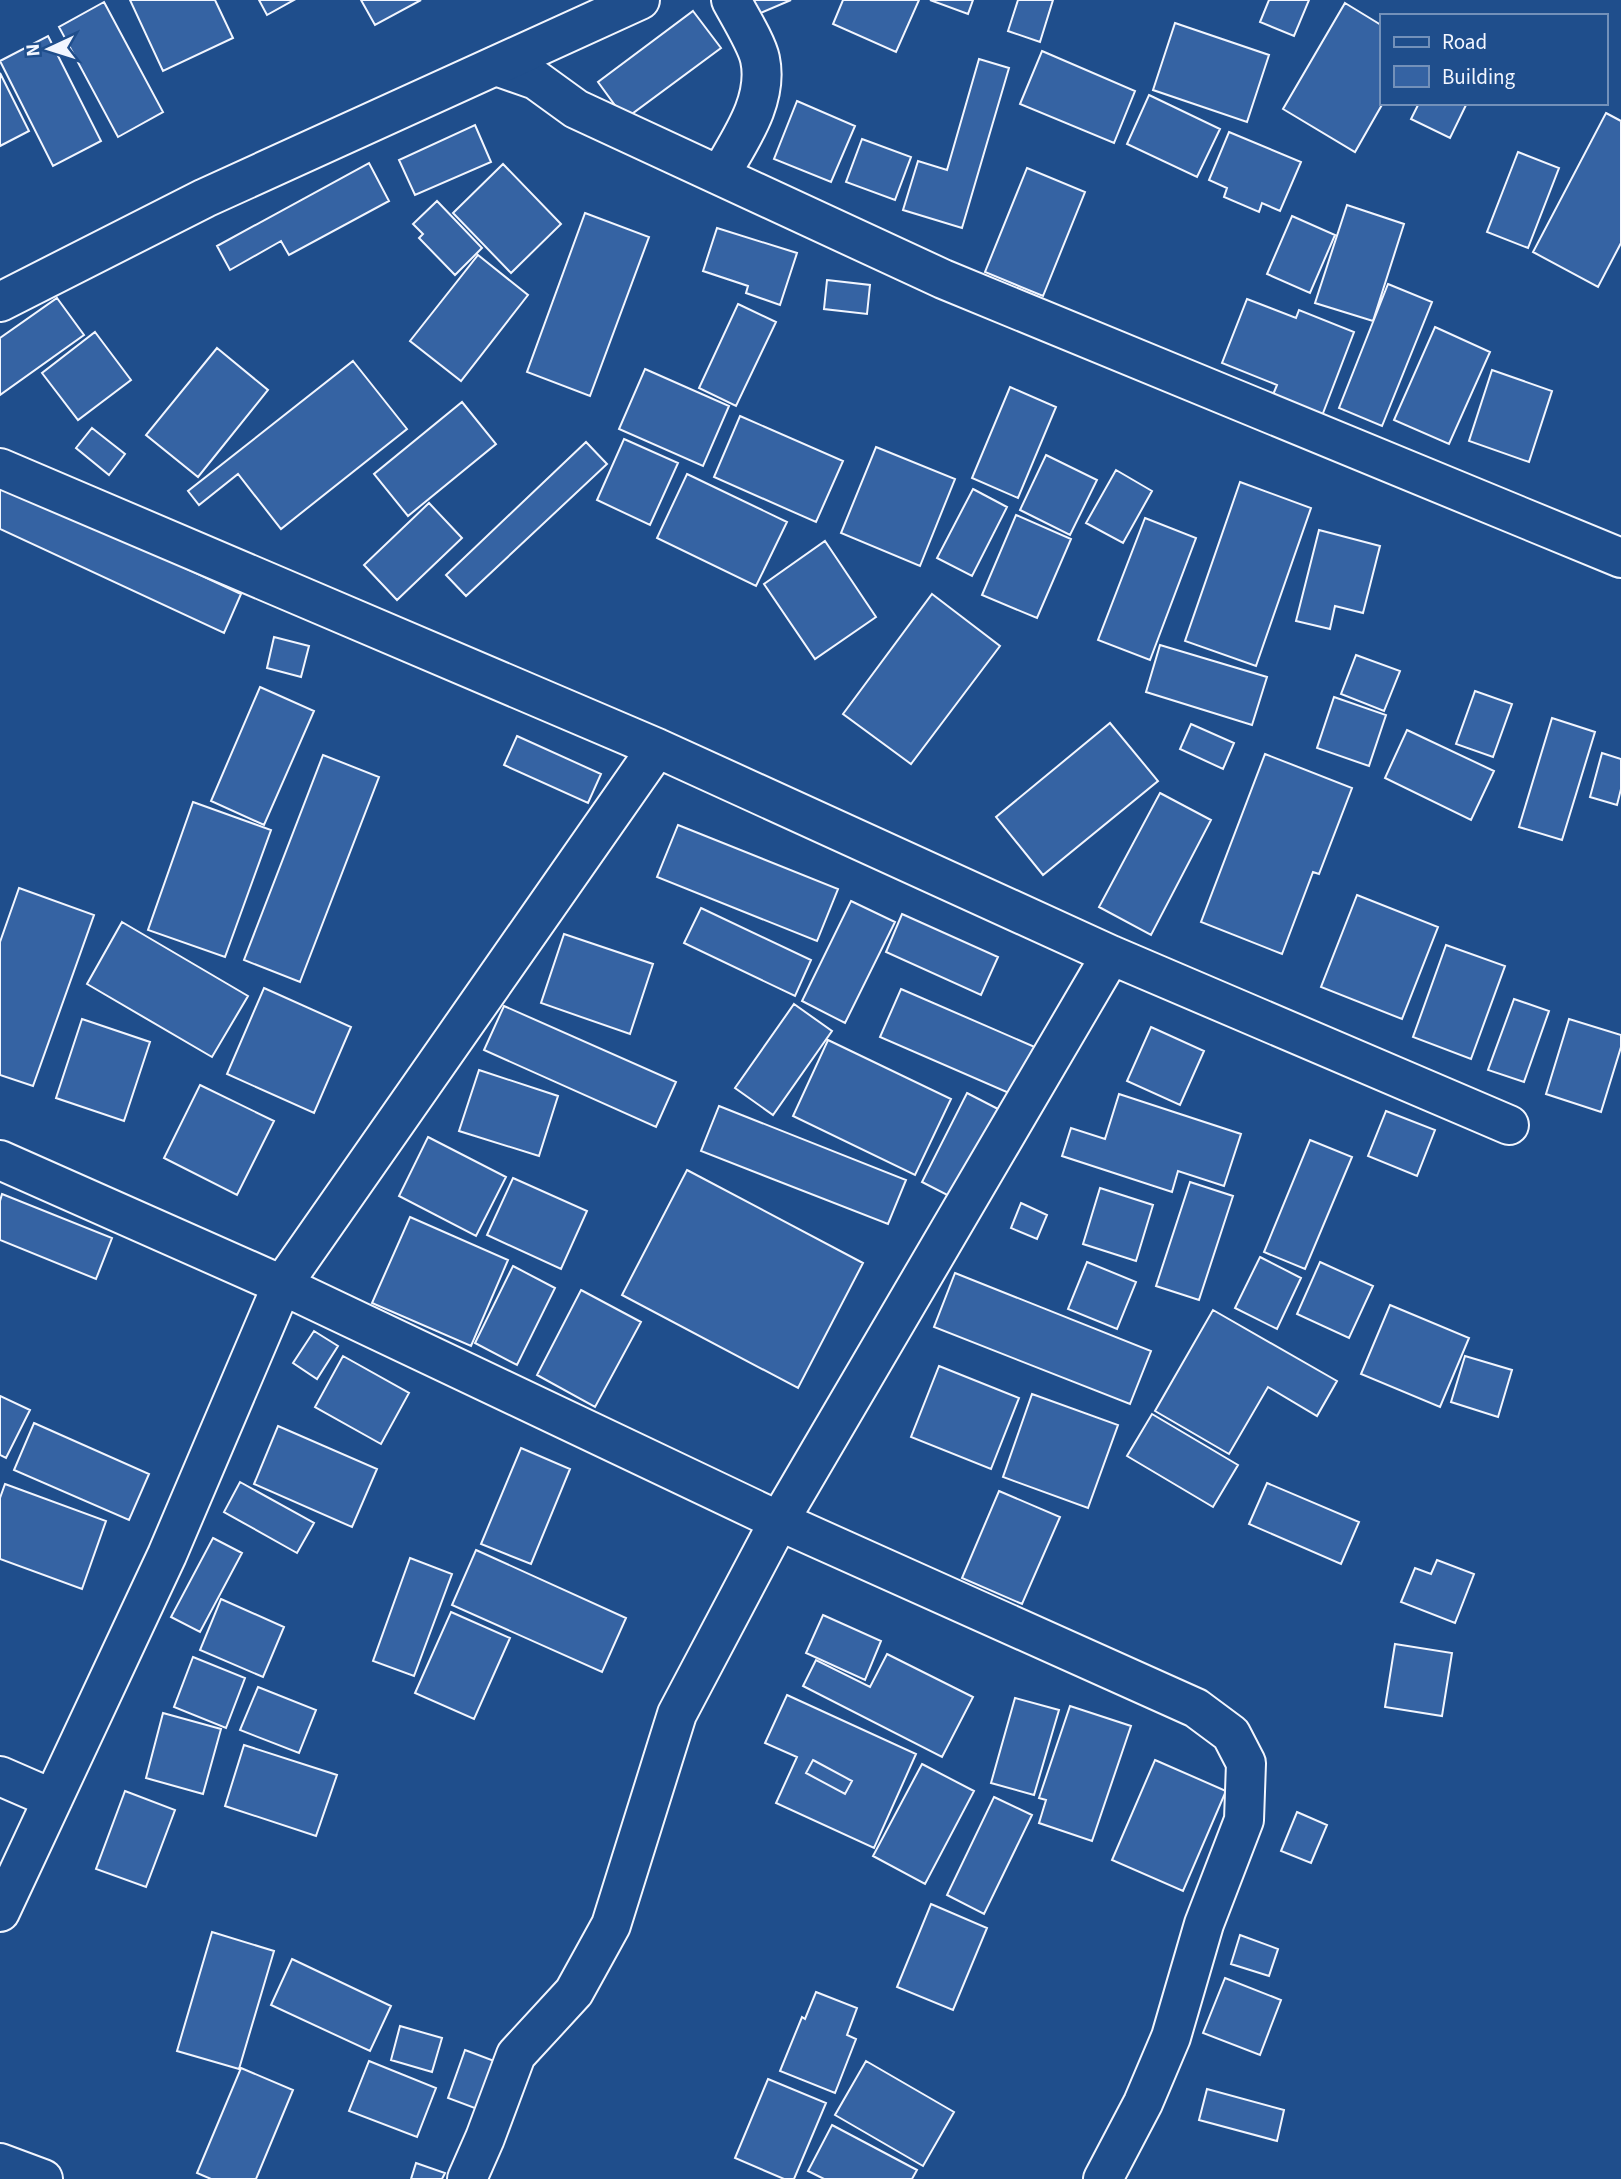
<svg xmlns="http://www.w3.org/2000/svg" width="1621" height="2179" font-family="'Source Sans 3',sans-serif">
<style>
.building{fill:#3563a3;stroke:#f2f6ff;stroke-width:2;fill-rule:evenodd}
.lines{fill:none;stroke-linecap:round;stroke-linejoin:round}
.minor-casing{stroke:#f2f6ff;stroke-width:42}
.tertiary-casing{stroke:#f2f6ff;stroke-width:42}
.minor{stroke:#1f4e8c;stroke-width:38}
.tertiary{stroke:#1f4e8c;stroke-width:38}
</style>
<rect width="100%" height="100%" fill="#1f4e8c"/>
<path class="building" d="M130,0H215L233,38L163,71Z
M259,0H294L267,15Z
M361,0H421L375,25Z
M743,0H791L751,17Z
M843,0H919L896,52L833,24Z
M930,0H973L968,14Z
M1018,0H1053L1040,42L1008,31Z
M1269,0H1309L1294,36L1260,22Z
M104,2L163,112L118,137L59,27Z
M1345,3L1381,25V103H1383L1355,152L1283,109Z
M693,11L721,48L625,119L598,82Z
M1175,23L1269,55L1247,122L1153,90Z
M48,36L101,141L53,166L0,61Z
M1042,51L1135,91L1114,143L1020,104Z
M979,59L1009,68L962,228L903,210L918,161L947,170Z
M0,73L29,131L0,146Z
M1149,95L1220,129L1197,177L1127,144Z
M797,101L855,126L831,182L774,159Z
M1419,103H1467L1450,138L1411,119Z
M1606,113L1621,121V243L1598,287L1533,252Z
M475,125L491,162L415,195L399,160Z
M1229,132L1301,162L1280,211L1262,203L1259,212L1224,197L1227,188L1209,180Z
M862,139L911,157L895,200L846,182Z
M1518,152L1559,168L1528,248L1487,232Z
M369,163L389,201L289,255L281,241L230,270L217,246Z
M503,164L561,224L511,273L453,213Z
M1027,168L1085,192L1043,296L985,272Z
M437,201L482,248L455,275L419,238L423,234L413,224Z
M1347,205L1404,224L1373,321L1315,303Z
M585,213L649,237L590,396L527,372Z
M1292,216L1335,235L1310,293L1267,274Z
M717,228L797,253L780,305L746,293L748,286L703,271Z
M478,255L528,295L461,381L410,341Z
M827,280L870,285L867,314L824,309Z
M1388,284L1432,302L1382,426L1339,408Z
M57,298L84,335L0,395V338Z
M1247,299L1296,318L1299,310L1354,332L1320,421L1270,402L1277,385L1222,363Z
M738,304L776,322L736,406L699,388Z
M1435,327L1490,352L1449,444L1394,420Z
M95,332L131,380L78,420L42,373Z
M217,348L268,390L198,477L146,435Z
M353,361L407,429L281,529L238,474L199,505L188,491Z
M645,369L729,406L703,466L619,429Z
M1492,370L1552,391L1529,462L1469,441Z
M1010,387L1056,407L1018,498L972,478Z
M462,402L496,444L408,516L374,474Z
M740,416L843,461L816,522L714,477Z
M92,428L125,454L109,475L76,448Z
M624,439L678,463L650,525L597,500Z
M586,442L607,464L466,596L446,575Z
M876,447L955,479L920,566L841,533Z
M1046,455L1097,480L1070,535L1020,510Z
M1116,470L1152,491L1123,543L1086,523Z
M687,474L787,522L756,586L657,538Z
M0,482L241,594L224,633L0,529Z
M1240,482L1311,508L1256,666L1185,641Z
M973,489L1007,507L972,576L937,558Z
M429,503L462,538L397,600L364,565Z
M1016,515L1071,539L1037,618L982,595Z
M1145,518L1196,538L1150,660L1098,640Z
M1319,530L1380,546L1363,613L1335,606L1330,629L1296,621Z
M825,541L876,617L815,659L764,584Z
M932,594L1000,646L911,764L843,714Z
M274,637L309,646L301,677L267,668Z
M1160,645L1267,677L1252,725L1146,692Z
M1356,655L1400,671L1384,711L1341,694Z
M260,687L314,711L264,825L211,801Z
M1475,691L1512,704L1493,757L1456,744Z
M1334,697L1386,715L1369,766L1317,748Z
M1552,718L1595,732L1562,840L1519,827Z
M1110,723L1158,781L1043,875L996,817Z
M1191,724L1234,743L1223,769L1180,749Z
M1407,730L1494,771L1471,820L1385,778Z
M517,736L601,774L588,803L504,765Z
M1602,753L1621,759V789L1617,805L1590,797Z
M1265,754L1352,788L1319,874L1313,872L1282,954L1201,922Z
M323,755L379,777L300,982L244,960Z
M1160,793L1211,820L1151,935L1099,907Z
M193,802L271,830L225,957L148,930Z
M678,825L838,889L817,941L657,877Z
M19,888L94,915L33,1086L0,1075V942Z
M1357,895L1438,927L1402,1019L1321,987Z
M851,901L895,922L845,1023L802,1001Z
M701,908L811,960L795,996L684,943Z
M902,914L998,957L981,995L886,952Z
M122,922L248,996L212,1057L87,984Z
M564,934L653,964L630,1034L541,1003Z
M1446,945L1505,966L1471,1059L1413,1037Z
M264,988L351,1027L314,1113L227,1074Z
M901,989L1044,1051L1023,1099L880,1037Z
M1514,999L1549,1011L1524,1082L1488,1070Z
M794,1004L832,1031L773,1115L735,1088Z
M504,1006L676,1082L656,1127L484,1050Z
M82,1019L150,1042L124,1121L56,1098Z
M1569,1019L1621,1035V1047L1601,1112L1546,1094Z
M1151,1027L1204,1051L1180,1105L1127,1081Z
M828,1040L951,1099L915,1175L793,1116Z
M479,1070L558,1096L539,1156L459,1131Z
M200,1085L274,1121L237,1195L164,1158Z
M967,1093L1000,1110L955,1199L922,1182Z
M1119,1094L1241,1134L1224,1186L1178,1171L1172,1192L1062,1156L1071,1128L1105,1139Z
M719,1106L906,1180L888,1224L701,1151Z
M1386,1111L1435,1130L1417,1176L1368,1156Z
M428,1137L506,1177L476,1236L399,1196Z
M1310,1140L1352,1157L1305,1269L1264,1252Z
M687,1170L863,1263L798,1388L622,1295Z
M513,1178L587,1211L561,1269L487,1235Z
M1190,1182L1233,1196L1199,1300L1156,1286Z
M1100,1188L1153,1205L1136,1261L1083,1244Z
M2,1194L112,1238L96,1279L0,1240V1201Z
M1021,1203L1047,1215L1037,1239L1011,1228Z
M410,1217L508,1260L471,1346L372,1303Z
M1260,1257L1301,1278L1277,1329L1235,1308Z
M1087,1262L1136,1282L1117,1329L1068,1309Z
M1320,1262L1373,1286L1349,1338L1297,1314Z
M513,1266L555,1288L517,1365L475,1343Z
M955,1273L1151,1351L1130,1404L934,1327Z
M581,1290L641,1322L595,1407L537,1375Z
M1390,1305L1469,1338L1440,1407L1361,1374Z
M1213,1310L1337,1381L1317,1416L1268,1387L1229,1454L1155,1411Z
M314,1331L338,1346L317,1379L293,1363Z
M343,1356L409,1393L381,1444L315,1407Z
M1465,1356L1512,1370L1498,1417L1451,1402Z
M939,1366L1019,1398L991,1469L911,1437Z
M1032,1394L1118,1425L1088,1508L1003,1477Z
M0,1396L30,1410L6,1458L0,1455Z
M1152,1414L1238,1465L1213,1507L1127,1456Z
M34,1423L149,1474L129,1520L14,1470Z
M278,1426L377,1469L352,1527L254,1484Z
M521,1448L570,1469L531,1564L481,1544Z
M240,1482L314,1523L297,1553L224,1512Z
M1267,1483L1359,1522L1341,1564L1249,1524Z
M5,1484L106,1521L82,1589L0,1559V1498Z
M999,1491L1060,1517L1022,1604L962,1578Z
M213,1538L242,1553L200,1632L171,1617Z
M476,1550L626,1618L602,1672L452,1605Z
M410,1558L452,1574L414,1676L373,1661Z
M1437,1560L1474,1574L1455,1623L1401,1602L1415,1568L1431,1574Z
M221,1599L284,1627L263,1677L200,1650Z
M451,1612L510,1638L474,1719L415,1693Z
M823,1615L881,1641L865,1680L806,1653Z
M1395,1644L1452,1653L1442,1716L1385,1707Z
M887,1654L973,1697L942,1757L803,1686L816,1660L870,1687Z
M193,1657L245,1678L226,1728L174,1707Z
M258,1687L316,1710L299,1753L240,1730Z
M787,1695L916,1754L874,1848L776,1803L797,1757L765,1743ZM813,1760L852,1781L845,1794L806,1773Z
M1015,1698L1059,1710L1034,1795L991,1783Z
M1070,1706L1131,1726L1092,1841L1039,1823L1046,1800L1039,1798Z
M163,1713L221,1729L203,1794L146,1778Z
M244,1745L337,1775L316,1836L225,1806Z
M813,1760L852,1781L845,1794L806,1773Z
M1155,1760L1226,1791L1183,1891L1112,1860Z
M922,1764L974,1791L925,1884L873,1856Z
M125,1791L175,1810L146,1887L96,1869Z
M994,1797L1032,1815L984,1914L947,1895Z
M1297,1812L1327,1825L1311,1863L1281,1851Z
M931,1904L987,1928L953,2010L897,1987Z
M212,1932L274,1951L239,2069L177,2051Z
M1240,1935L1278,1949L1269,1976L1231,1964Z
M292,1959L391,2006L370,2051L271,2005Z
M1225,1978L1281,2000L1260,2055L1203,2033Z
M816,1992L857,2008L847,2035L856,2039L835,2093L780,2071L802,2017L805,2019Z
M400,2026L442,2038L432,2072L391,2060Z
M465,2050L497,2062L480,2110L448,2098Z
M369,2061L436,2088L417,2137L349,2111Z
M866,2061L954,2112L923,2166L835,2115Z
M241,2068L293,2090L256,2179H211L197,2173Z
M768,2079L826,2103L794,2179H784L735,2158Z
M1207,2089L1284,2110L1277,2141L1199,2120Z
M832,2125L917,2170L912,2179H824L808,2171Z
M416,2163L445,2173L442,2179H411Z"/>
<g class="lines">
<g class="minor-casing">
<path id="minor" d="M496,66L536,80L576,109L943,279L1621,558
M720,175C739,141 769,101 760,59C757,44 739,15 731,0
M0,468L657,748L1111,955L1509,1125
M0,1160L282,1285L779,1521L1196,1708L1231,1734L1246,1763L1244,1820L1204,1924L1171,2037L1143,2103L1103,2179
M0,1776L53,1799
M0,1912L167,1555L282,1285L657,748
M0,2163L43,2179
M467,2179L485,2138L516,2055L574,1992L611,1925L677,1714L779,1521L1111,955"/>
</g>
<g class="tertiary-casing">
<path id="tertiary" d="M0,302L205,198L640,0"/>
</g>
<use href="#minor" class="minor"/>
<use href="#tertiary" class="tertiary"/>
</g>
<rect x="1380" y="14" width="228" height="91" fill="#1f4e8c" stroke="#7391ba" stroke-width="2"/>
<rect x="1394" y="37" width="35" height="10" fill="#1f4e8c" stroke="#7391ba" stroke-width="2"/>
<text x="1442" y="49" font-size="21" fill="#f2f6ff">Road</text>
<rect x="1394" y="66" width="35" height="21" fill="#3563a3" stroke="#7391ba" stroke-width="2"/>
<text x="1442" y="84" font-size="21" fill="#f2f6ff">Building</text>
<g transform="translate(49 49) rotate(266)" stroke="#1f4e8c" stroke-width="5" paint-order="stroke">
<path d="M0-5L12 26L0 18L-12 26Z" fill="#f2f6ff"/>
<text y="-10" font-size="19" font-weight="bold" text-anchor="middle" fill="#f2f6ff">N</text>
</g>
</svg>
